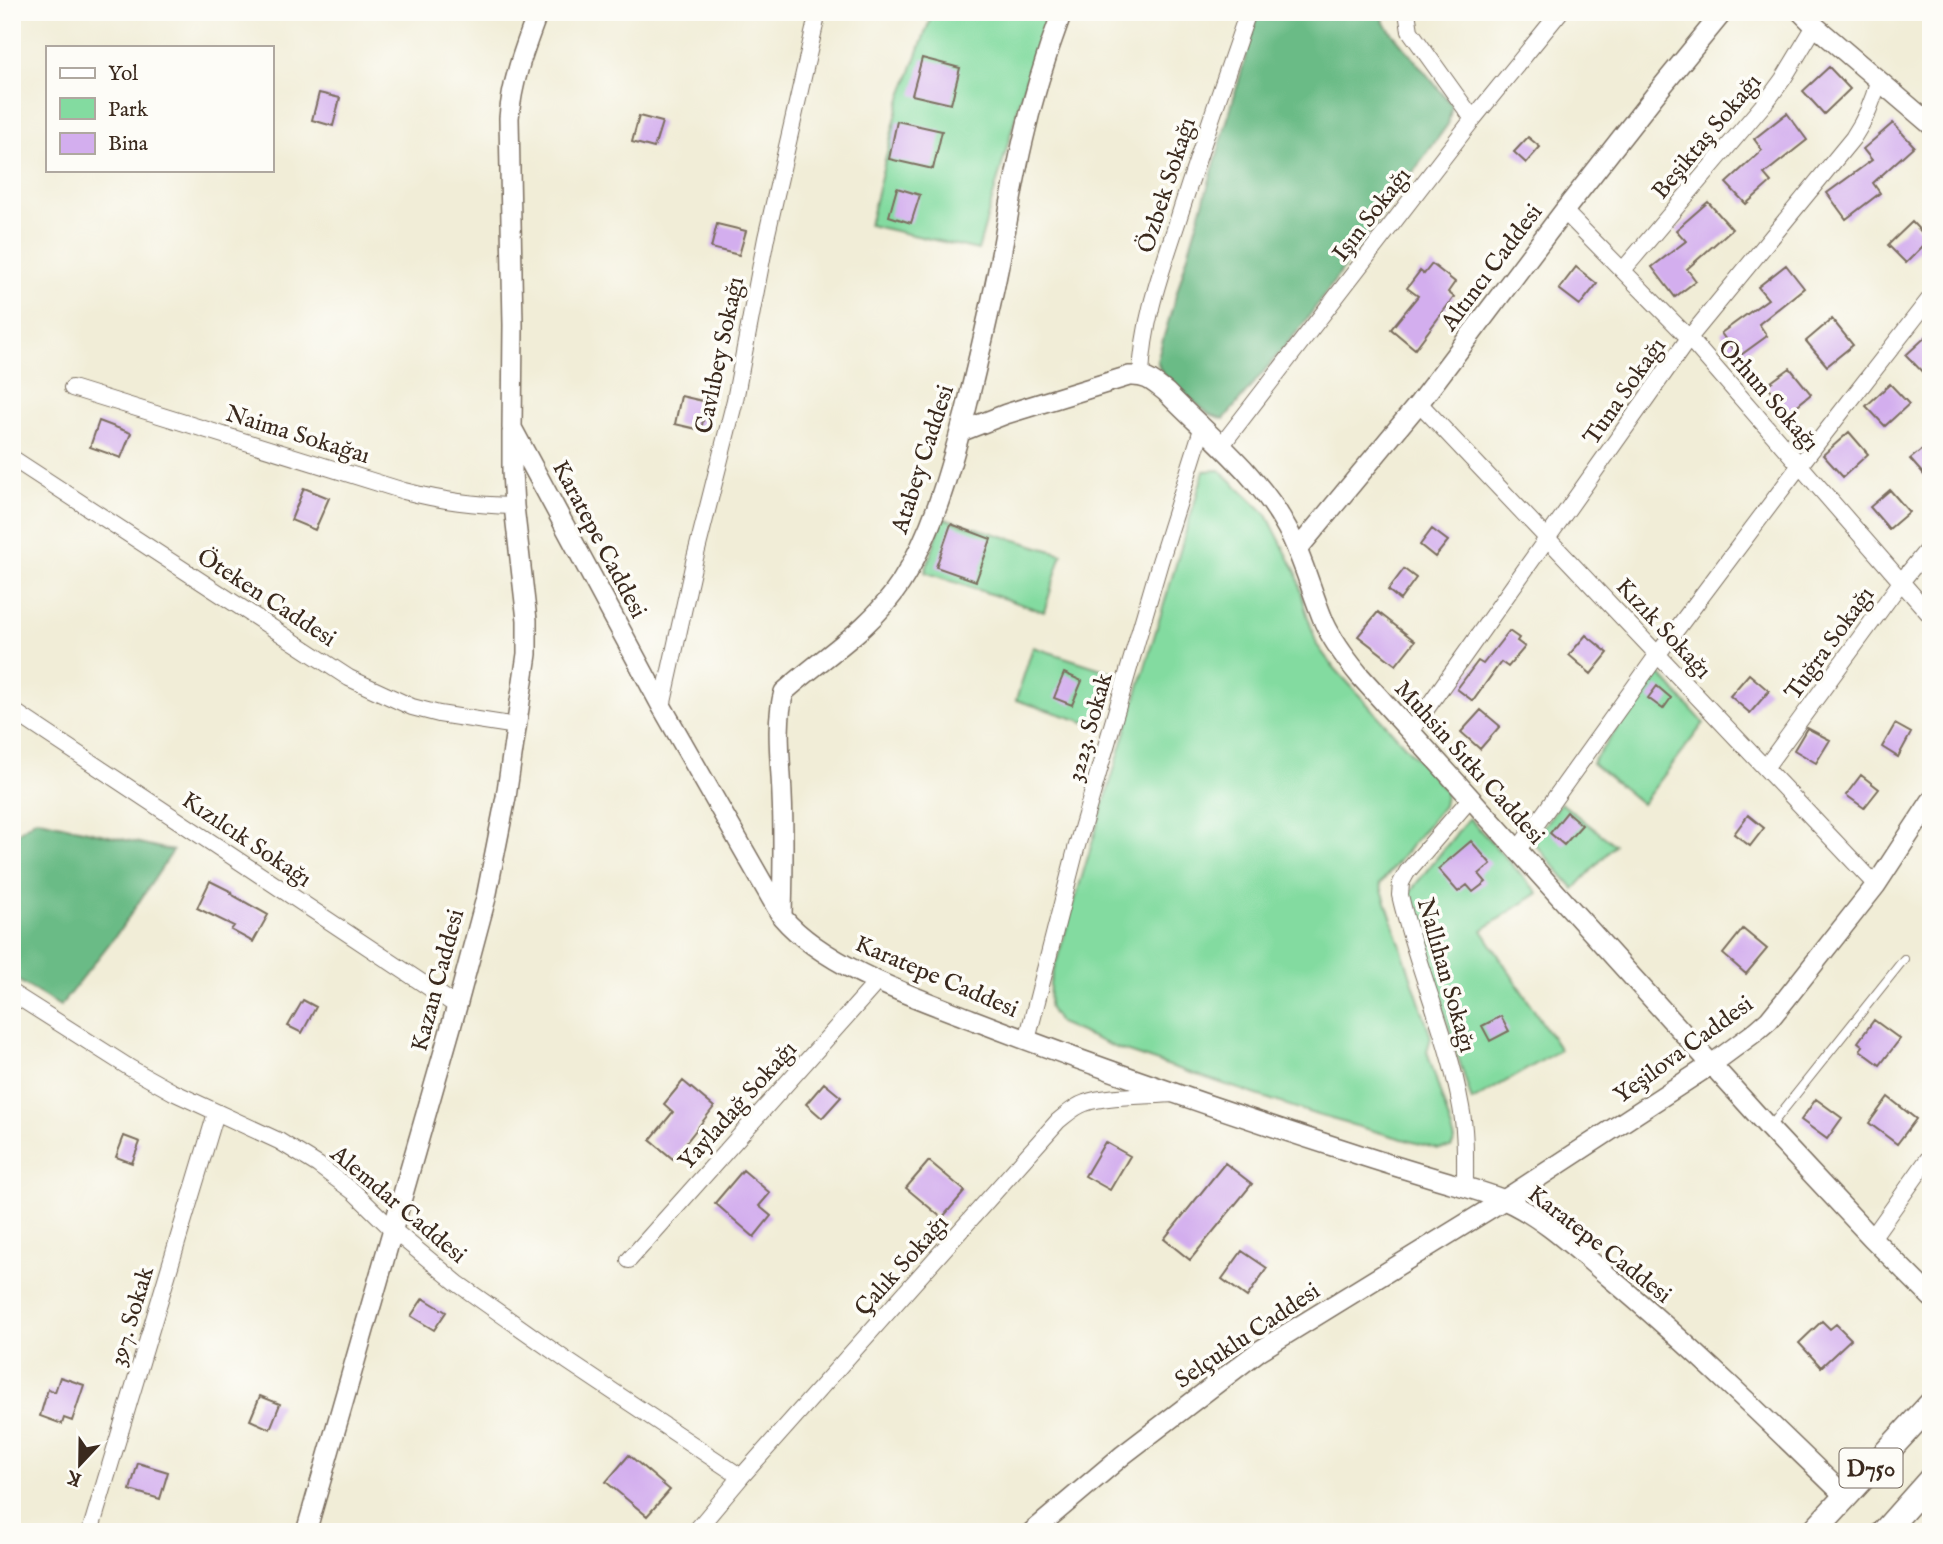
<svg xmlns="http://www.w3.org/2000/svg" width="1943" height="1544" font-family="'IM FELL English',serif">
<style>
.green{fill:#83dba0;stroke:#5f825f;stroke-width:2}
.forest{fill:#6abb86;stroke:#527252;stroke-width:2}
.building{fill:#d3aeee}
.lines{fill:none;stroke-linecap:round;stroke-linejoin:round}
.service-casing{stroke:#7b6e5f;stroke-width:10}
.minor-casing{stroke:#7b6e5f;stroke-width:18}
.tertiary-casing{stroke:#7b6e5f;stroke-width:22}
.trunk-casing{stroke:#7b6e5f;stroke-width:27}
.service{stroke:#fff;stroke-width:8}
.minor{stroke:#fff;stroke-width:16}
.tertiary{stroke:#fff;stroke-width:19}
.trunk{stroke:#fff;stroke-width:24}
.labels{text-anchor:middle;stroke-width:7;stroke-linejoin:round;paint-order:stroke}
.shield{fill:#fdfcf7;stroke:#75695f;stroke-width:2}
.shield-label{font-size:23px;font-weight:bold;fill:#3b2a1e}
.street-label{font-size:24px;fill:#3b2a1e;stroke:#fdfcf7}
</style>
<rect width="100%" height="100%" fill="#fdfcf7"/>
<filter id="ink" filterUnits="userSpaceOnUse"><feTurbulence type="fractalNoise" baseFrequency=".0143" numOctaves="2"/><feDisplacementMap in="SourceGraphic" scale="14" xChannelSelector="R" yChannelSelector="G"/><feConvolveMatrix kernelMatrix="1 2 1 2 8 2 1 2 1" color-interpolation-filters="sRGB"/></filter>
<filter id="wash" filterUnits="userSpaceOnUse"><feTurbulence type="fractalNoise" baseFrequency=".00686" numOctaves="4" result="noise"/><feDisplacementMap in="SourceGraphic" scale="28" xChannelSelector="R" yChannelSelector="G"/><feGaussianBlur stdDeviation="1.57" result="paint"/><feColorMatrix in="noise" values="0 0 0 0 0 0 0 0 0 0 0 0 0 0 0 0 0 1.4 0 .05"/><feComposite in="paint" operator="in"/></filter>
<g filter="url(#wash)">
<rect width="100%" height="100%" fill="#f1edd7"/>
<path class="green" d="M933,12H1050L1025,83L978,250L869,225L899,104Z
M1220,470L1267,515L1297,574L1305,608L1317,645L1331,664L1446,791L1443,806L1380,884L1431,1037L1427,1051L1455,1140L1451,1148L1438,1149L1317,1115L1119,1049L1059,1023L1049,1007L1050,983L1204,471Z
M943,518L1062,554L1044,612L925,572Z
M1033,647L1114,673L1097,726L1016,700Z
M1658,672L1704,723L1642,804L1592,763Z
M1561,803L1615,845L1574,889L1535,844L1536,836Z
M1469,818L1538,893L1482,930L1560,1050L1472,1101L1407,895Z"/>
<path class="forest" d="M1259,12H1382L1384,23L1452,105L1448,124L1301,327L1224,419L1209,414L1168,380L1160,369L1157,360Z
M36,819L173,851L120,930L60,1006L12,977V837Z"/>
<g id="blocks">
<path class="building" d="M922,58L960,68L951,104L912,95Z
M1829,67L1850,89L1824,114L1803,91Z
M319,93L340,98L333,126L312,120Z
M1787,113L1807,140L1764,174L1771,182L1746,204L1726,183L1762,150L1754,139Z
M639,116L662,122L654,148L632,142Z
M897,121L942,131L933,169L889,159Z
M1893,123L1914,146L1873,183L1880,193L1846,219L1827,193L1872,160L1863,149Z
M1528,137L1540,147L1526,163L1514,152Z
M897,188L920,195L911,223L889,216Z
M1708,202L1732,229L1687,269L1696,281L1675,297L1652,267L1686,241L1676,230Z
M1912,222L1929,240L1906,263L1888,245Z
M717,224L746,231L739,255L711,248Z
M1432,264L1455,282L1448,292L1454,297L1415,349L1391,329L1418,296L1407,288L1420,271L1424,274Z
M1786,265L1804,288L1759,324L1767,336L1738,357L1721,333L1768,299L1758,287Z
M1576,267L1597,284L1580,305L1559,289Z
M1832,319L1853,345L1827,366L1806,341Z
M1931,332V381L1906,355Z
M1790,368L1811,394L1789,412L1767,385Z
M1890,384L1909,404L1885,426L1866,406Z
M681,396L707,402L701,430L675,424Z
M99,421L131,433L121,458L90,447Z
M1849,432L1868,454L1843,477L1823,455Z
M1931,442V483L1910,459Z
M304,488L329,498L315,530L291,520Z
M1890,490L1909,512L1889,529L1870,507Z
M951,524L991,539L976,581L936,567Z
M1432,529L1448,541L1435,557L1420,545Z
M1404,569L1416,578L1400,600L1388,590Z
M1378,612L1415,641L1396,665L1358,636Z
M1509,631L1519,638L1517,641L1525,647L1508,667L1501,662L1473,701L1457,689L1478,661L1483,664Z
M1586,635L1608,653L1591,674L1569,655Z
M1064,673L1082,681L1072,705L1054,698Z
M1749,674L1769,691L1750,713L1730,696Z
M1657,686L1671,698L1663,709L1648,698Z
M1481,710L1500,726L1480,749L1461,732Z
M1895,724L1911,733L1898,757L1882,747Z
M1807,728L1830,740L1816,763L1794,750Z
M1861,775L1879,789L1864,808L1846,795Z
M1567,812L1582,825L1564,845L1550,833Z
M1748,815L1764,828L1750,846L1734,834Z
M1471,841L1491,864L1479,874L1486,882L1473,892L1467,885L1458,892L1438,869Z
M210,881L232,892L231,894L268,915L253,942L231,930L234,926L197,908Z
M1743,929L1767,949L1746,974L1723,954Z
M303,1000L316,1007L302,1033L288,1026Z
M1501,1016L1509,1031L1490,1041L1482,1026Z
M1874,1020L1900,1039L1880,1065L1860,1050L1863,1046L1858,1042Z
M683,1081L714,1107L673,1159L650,1140L673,1112L664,1104Z
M824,1083L841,1097L822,1118L806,1104Z
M1888,1097L1916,1119L1897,1144L1869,1123Z
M1816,1099L1842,1118L1827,1139L1801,1120Z
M124,1136L140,1142L132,1163L116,1157Z
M1105,1142L1130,1156L1110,1190L1085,1176Z
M929,1161L965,1191L942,1218L906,1188Z
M1225,1163L1252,1184L1190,1260L1164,1239Z
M743,1170L770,1193L759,1206L771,1216L754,1237L715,1203Z
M1242,1251L1267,1268L1247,1297L1222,1279Z
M423,1298L446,1312L434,1330L411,1316Z
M1822,1321L1830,1329L1836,1324L1851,1339L1821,1367L1799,1343Z
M60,1377L84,1385L72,1421L64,1418L62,1424L40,1416L48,1389L55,1392Z
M260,1396L280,1404L270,1429L250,1420Z
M629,1455L670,1490L647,1516L606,1482Z
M138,1463L168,1472L160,1499L130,1490Z"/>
</g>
</g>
<g filter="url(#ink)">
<use href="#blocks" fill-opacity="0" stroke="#7b6e5f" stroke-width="2"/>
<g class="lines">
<g class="service-casing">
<path id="service" d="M1769,1128L1904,959"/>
</g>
<g class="minor-casing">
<path id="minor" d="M1407,12L1410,31L1473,119
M1564,211L1689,338L1931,616
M1623,270L1769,98L1783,79L1815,26
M1141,376C1143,320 1161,272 1178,220C1200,150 1224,81 1248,12
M72,388L404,491C443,501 474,505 514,506
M1419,403L1876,885
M1221,446L1473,119L1560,12
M12,458L349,678L412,707L439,714L517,726
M662,707L694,562L735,400L766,238L818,12
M12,710L457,1006
M1410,732L1689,338L1853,138C1865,120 1873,103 1878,81
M1765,768L1901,582L1931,545
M1517,851L1658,654L1800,465L1931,297
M12,993L130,1068L173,1092L279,1141L318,1165L354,1192L393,1230L457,1283L566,1360L741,1477
M1027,1040L1076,849L1160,562L1202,429
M1465,1187C1465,1160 1466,1133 1461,1107C1448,1034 1416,966 1400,895L1401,883L1407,872L1470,799
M1872,1238L1931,1155
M629,1260L878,981
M90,1532L216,1113
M695,1532L741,1477L1058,1121C1067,1114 1075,1106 1085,1103C1106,1095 1150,1096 1174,1094"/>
</g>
<g class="tertiary-casing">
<path id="tertiary" d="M538,12C525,47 512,80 509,118L513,325L512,428L662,707L782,917C824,966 911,996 971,1019C1096,1067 1223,1111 1351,1152C1384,1163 1418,1173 1451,1183C1469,1188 1487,1193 1504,1200C1543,1217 1577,1250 1609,1277C1691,1346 1768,1421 1845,1496
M1801,12L1815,26L1931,125
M960,432L1006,414L1129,376C1146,375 1152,381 1166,392C1208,435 1258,474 1287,528C1303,558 1311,591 1324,622C1333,642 1346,659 1360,676L1769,1128L1872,1238L1931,1297
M1297,550L1419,403L1564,211L1655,95L1723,12
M782,915C783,875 784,835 782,795C781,763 775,723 784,692C824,656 870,630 900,584C934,531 950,469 966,410C977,365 988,320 997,275C1006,232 1012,188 1022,145C1032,100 1046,55 1062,12
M306,1532L457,1006L486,898L506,797L527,654V620L514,506L512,471V432
M1032,1532L1123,1455L1259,1351L1504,1200L1712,1064L1754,1033L1769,1020L1786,999L1876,885L1931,801"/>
</g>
<g class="trunk-casing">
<path id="trunk" d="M1813,1532L1931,1404
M1884,1532L1931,1479"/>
</g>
<use href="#service" class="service"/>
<use href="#minor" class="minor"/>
<use href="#tertiary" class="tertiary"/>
<use href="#trunk" class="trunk"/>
</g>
</g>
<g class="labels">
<rect class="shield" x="1839.5" y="1448.5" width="63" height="39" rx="5"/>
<g class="shield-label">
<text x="1871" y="1476">D750</text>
</g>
<g class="street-label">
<text transform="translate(1706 136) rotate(-50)" y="8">Beşiktaş Sokağı</text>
<text transform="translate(1166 185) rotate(-72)" y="8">Özbek Sokağı</text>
<text transform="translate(1371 214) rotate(-52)" y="8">Işın Sokağı</text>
<text transform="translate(1491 267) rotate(-53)" y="8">Altıncı Caddesi</text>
<text transform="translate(719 355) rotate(-78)" y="8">Cavlıbey Sokağı</text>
<text transform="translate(1624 391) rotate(-55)" y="8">Tuna Sokağı</text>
<text transform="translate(1769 395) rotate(49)" y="8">Orhun Sokağı</text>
<text transform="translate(298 434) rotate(17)" y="8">Naima Sokağaı</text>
<text transform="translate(922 459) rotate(-72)" y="8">Atabey Caddesi</text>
<text transform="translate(600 539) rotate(62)" y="8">Karatepe Caddesi</text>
<text transform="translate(267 597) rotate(33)" y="8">Öteken Caddesi</text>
<text transform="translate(1664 628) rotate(47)" y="8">Kızık Sokağı</text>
<text transform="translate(1829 643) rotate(-54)" y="8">Tuğra Sokağı</text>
<text transform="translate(1089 727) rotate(-74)" y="8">3223. Sokak</text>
<text transform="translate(1470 762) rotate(48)" y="8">Muhsin Sıtkı Caddesi</text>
<text transform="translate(247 839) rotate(34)" y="8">Kızılcık Sokağı</text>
<text transform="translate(1447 975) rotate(74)" y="8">Nallıhan Sokağı</text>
<text transform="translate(937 976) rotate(23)" y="8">Karatepe Caddesi</text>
<text transform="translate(437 980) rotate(-75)" y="8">Kazan Caddesi</text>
<text transform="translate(1683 1049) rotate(-36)" y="8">Yeşilova Caddesi</text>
<text transform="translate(737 1105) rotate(-48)" y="8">Yayladağ Sokağı</text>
<text transform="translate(399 1204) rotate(40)" y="8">Alemdar Caddesi</text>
<text transform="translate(1600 1244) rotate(38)" y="8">Karatepe Caddesi</text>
<text transform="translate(901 1265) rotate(-48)" y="8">Çalık Sokağı</text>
<text transform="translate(131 1316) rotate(-73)" y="8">397. Sokak</text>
<text transform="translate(1247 1335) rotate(-34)" y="8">Selçuklu Caddesi</text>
</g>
</g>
<rect width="1943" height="1544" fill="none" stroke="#fdfcf7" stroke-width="42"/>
<rect x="46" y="46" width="228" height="126" fill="#fdfcf7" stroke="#afa8a0" stroke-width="2"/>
<rect x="60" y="68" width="35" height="10" fill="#ffffff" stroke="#afa8a0" stroke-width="2"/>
<text x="108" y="80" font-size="21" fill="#3b2a1e">Yol</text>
<rect x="60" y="98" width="35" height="21" fill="#83dba0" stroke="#afa8a0" stroke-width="2"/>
<text x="108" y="116" font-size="21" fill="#3b2a1e">Park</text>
<rect x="60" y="133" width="35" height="21" fill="#d3aeee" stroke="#afa8a0" stroke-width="2"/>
<text x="108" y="150" font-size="21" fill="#3b2a1e">Bina</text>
<g transform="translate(80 1464) rotate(202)" stroke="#fdfcf7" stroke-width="5" paint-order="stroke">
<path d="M0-5L12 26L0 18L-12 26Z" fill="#3b2a1e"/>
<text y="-10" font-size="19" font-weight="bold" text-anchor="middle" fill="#3b2a1e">K</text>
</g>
</svg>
